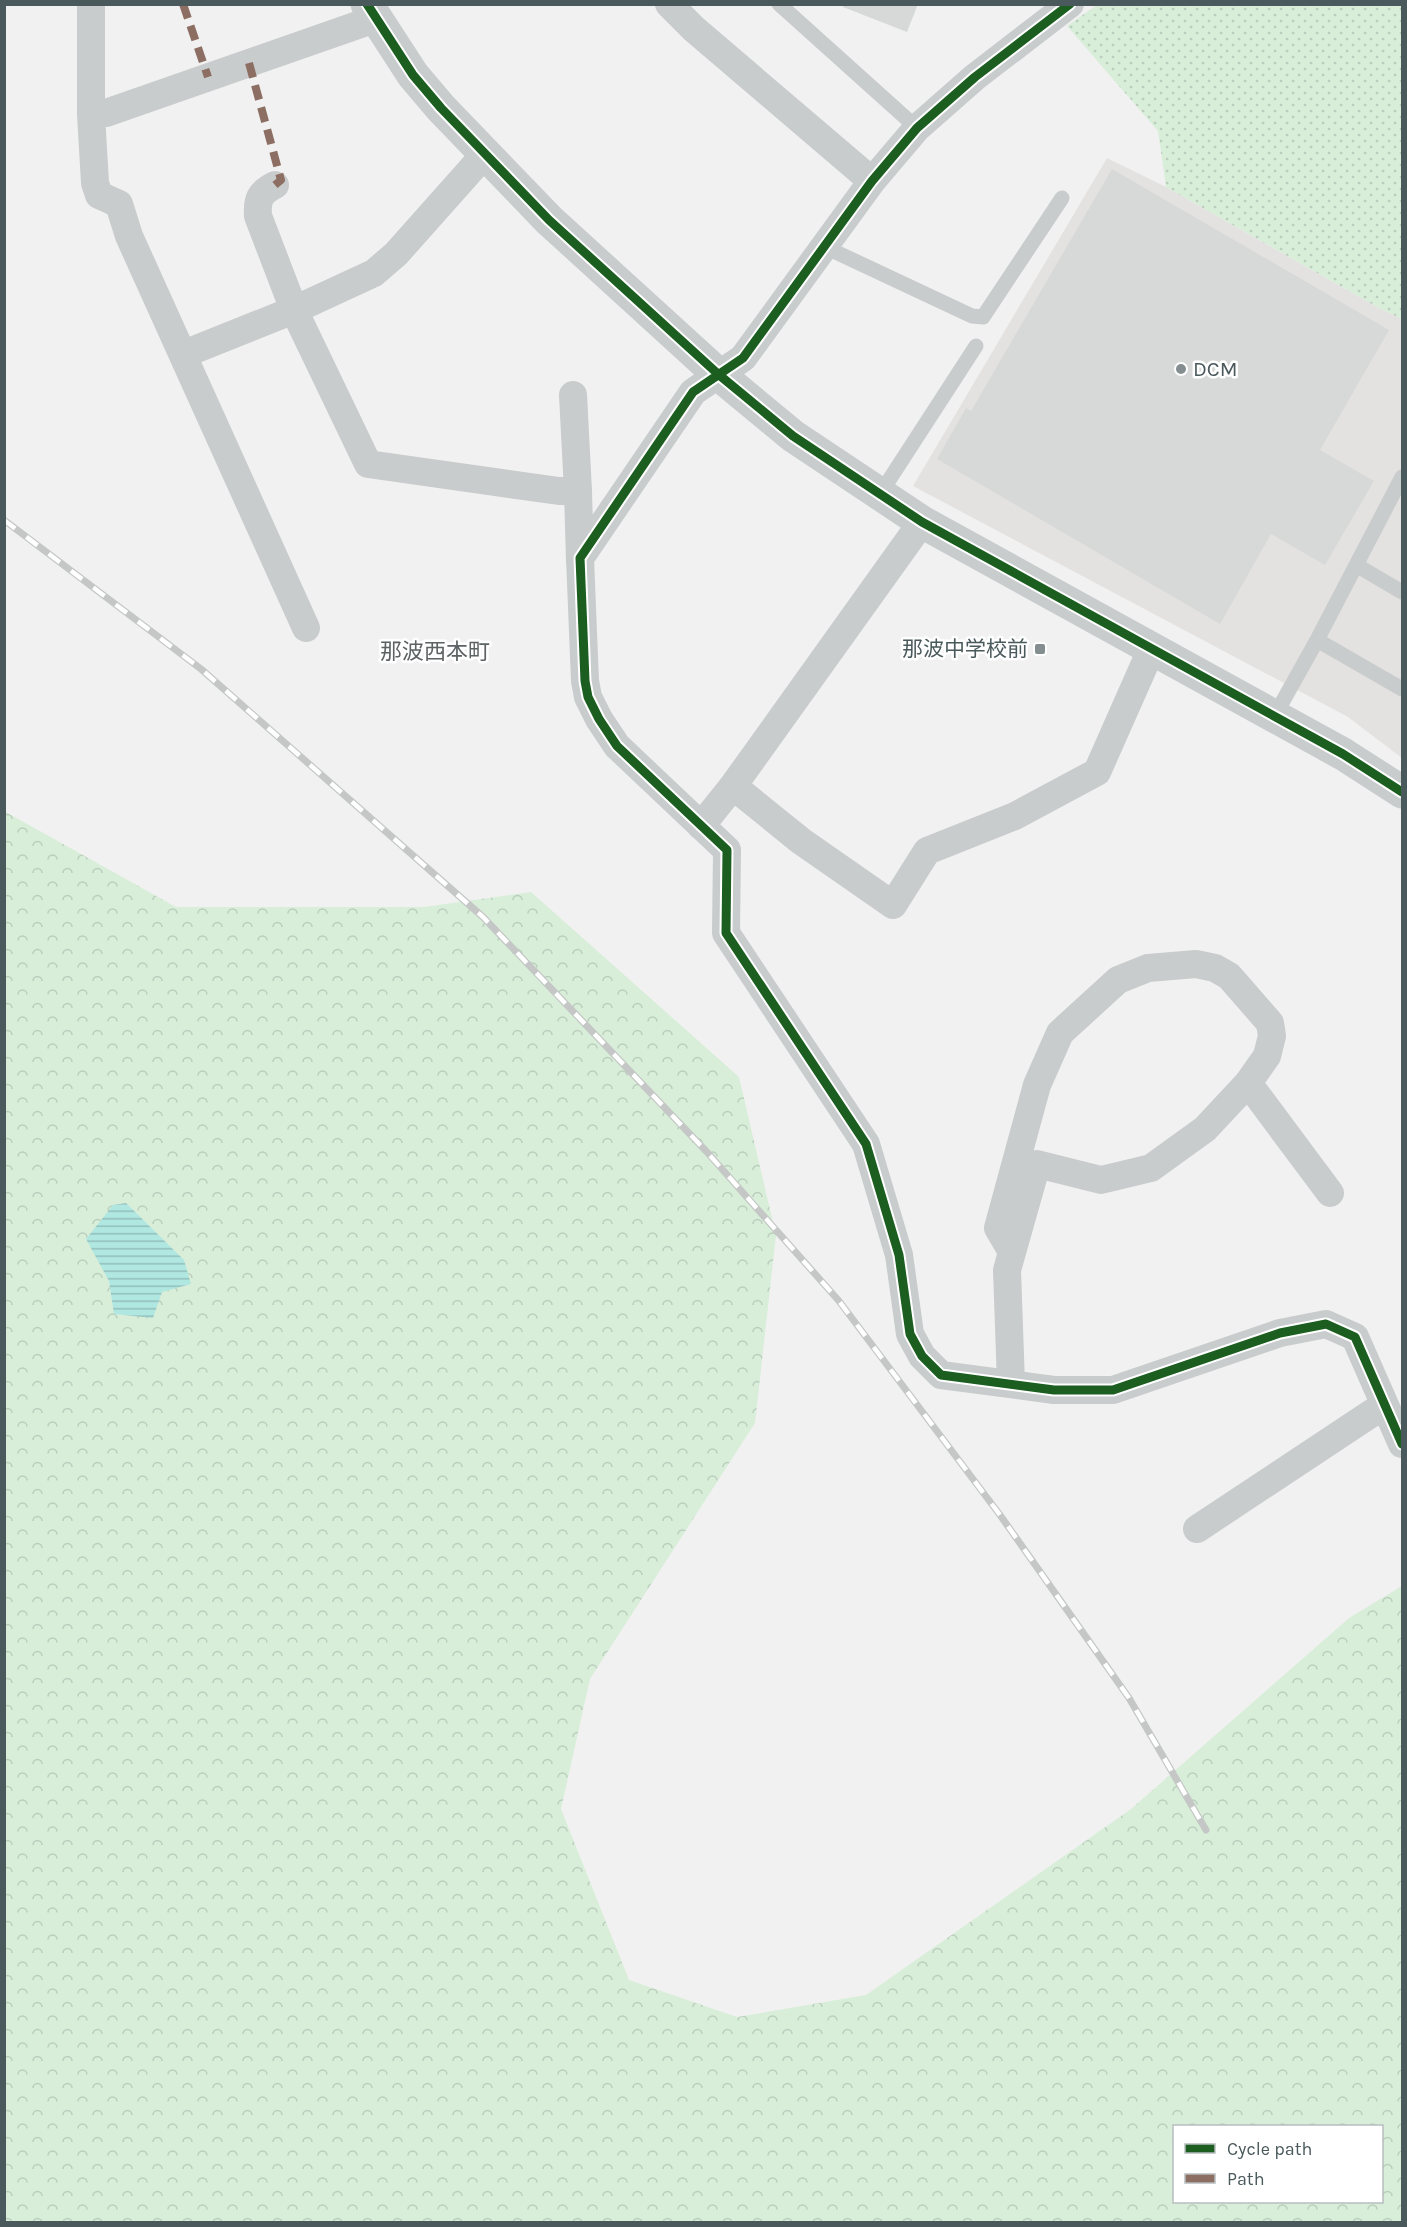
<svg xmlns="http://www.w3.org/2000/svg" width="1407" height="2227" font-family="Karla,'Noto Sans JP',sans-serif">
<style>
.commercial{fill:#e4e2e0}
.green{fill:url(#green-dots)}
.forest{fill:url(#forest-crowns);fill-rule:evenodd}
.water{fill:url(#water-rules)}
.building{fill:#d7d9d9}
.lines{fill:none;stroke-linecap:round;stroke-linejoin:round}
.lane{stroke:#c9cccc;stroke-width:15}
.street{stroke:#c9cccc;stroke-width:28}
.secondary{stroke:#c8cccd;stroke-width:33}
.rail-casing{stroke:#c5c7c7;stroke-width:7}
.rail{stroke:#fff;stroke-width:4.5;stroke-dasharray:14;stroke-linecap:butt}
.quiet{stroke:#8d6e63;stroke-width:8;stroke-dasharray:15 8;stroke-linecap:butt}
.cycleway-casing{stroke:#fff;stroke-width:13}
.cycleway{stroke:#1b5e20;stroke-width:9}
.poi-dot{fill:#848e90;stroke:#fff;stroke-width:2}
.labels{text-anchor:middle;stroke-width:5;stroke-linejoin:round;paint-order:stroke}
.poi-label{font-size:21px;fill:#4a595c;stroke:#fff;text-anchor:start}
.neighbourhood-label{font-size:22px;fill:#5d6364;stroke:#fff}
</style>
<defs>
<pattern id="green-dots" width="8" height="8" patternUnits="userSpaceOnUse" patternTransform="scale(1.5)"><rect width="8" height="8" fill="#d8eed9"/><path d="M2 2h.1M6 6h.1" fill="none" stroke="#bbcebd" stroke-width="1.8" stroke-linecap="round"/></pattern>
<pattern id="forest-crowns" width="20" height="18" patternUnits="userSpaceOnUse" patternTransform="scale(1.5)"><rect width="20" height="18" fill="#d8eed9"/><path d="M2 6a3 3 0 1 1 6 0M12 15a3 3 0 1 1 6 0" fill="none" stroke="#bbcebd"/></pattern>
<pattern id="water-rules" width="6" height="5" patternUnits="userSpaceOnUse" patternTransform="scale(1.5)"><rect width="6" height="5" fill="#b1e7e1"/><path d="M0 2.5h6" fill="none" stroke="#92beba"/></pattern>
</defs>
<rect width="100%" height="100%" fill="#f1f1f1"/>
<path class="commercial" d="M1107,158L1166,187L1379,308L1402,319V758L1348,717L913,486Z"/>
<path class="green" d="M1097,5H1402V319L1379,308L1166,187L1158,131L1067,26Z"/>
<path class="forest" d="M4,811L176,907H424L531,892L739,1077L776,1235L755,1423L590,1679L561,1809L629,1980L737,2017L866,1995L1131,1809L1349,1618L1402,1586V2222H5ZM1174,2126H1382V2202H1174Z"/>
<path class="water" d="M126,1203L184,1260L191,1284L162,1292L153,1318L114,1314L109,1281L86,1239L113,1205Z"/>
<path class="building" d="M844,4H918L907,32L843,7Z
M1112,169L1389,330L1320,450L1374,481L1325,565L1271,534L1220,624L937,459L966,408L971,411Z"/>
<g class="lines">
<path class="lane" d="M779,4L917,128
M825,247L972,316L983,317L1062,198
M880,494L976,346
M1356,565L1402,592
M1317,640L1402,477
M1274,717L1317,640L1402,689"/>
<path class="street" d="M91,4V114L95,183L99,195L119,204L129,236L306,628
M669,4L694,29L872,181
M1070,4L975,77L917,128L872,181L743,358L693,392L580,558L585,681L588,697L599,719L617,746L727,850L726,933L866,1144L899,1255L910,1334L922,1356L941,1375L1054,1390H1113L1280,1333L1326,1324L1355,1337L1402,1444
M91,114L106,113L375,19
M275,185C259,193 257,200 258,216L294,310L368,464L559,491H578L580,562
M184,354L294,310L374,273L396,254L485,154
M573,395L578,491
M733,786L922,522
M701,826L733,786L801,841L893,905L927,851L1015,816L1097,772L1151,650
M1248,1083L1330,1193
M1011,1384L1007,1270L1037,1164L1101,1180L1151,1168L1205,1129L1248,1083L1267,1056L1272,1036L1270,1023L1229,976L1215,968L1196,964L1148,968L1118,980L1060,1033L1037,1085L998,1228L1012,1252
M1197,1529L1384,1405"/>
<path class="secondary" d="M367,4L413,75L441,108L549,220L718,374L793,436L922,522L1343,754L1402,792"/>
<g class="rail-casing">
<path id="rail" d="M4,520L201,669L483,917L706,1151L839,1301L1000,1515L1129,1698L1206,1830"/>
</g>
<use href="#rail" class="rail"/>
<path class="quiet" d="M183,4L208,77
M249,63L281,180L275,185"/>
<g class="cycleway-casing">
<path id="cycleway" d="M367,4L413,75L441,108L549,220L718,374L793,436L922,522L1343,754L1402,792
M1070,4L975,77L917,128L872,181L743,358L693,392L580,558L585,681L588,697L599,719L617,746L727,850L726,933L866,1144L899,1255L910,1334L922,1356L941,1375L1054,1390H1113L1280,1333L1326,1324L1355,1337L1402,1444"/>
</g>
<use href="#cycleway" class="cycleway"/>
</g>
<g class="poi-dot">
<circle cx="1181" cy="369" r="6"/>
<rect x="1034" y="643" width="12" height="12" rx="3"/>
</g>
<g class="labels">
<g class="poi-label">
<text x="1193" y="376">DCM</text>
<text x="1028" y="656" text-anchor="end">那波中学校前</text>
</g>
<g class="neighbourhood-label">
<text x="435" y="659">那波西本町</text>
</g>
</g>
<rect width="1407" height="2227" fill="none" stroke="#4a595c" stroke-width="12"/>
<rect x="1173" y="2125" width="210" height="78" fill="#ffffff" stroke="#b7bdbe" stroke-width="1.5"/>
<rect x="1185" y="2144" width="30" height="9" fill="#1b5e20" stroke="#b7bdbe" stroke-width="1.5"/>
<text x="1227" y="2155" font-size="18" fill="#4a595c">Cycle path</text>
<rect x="1185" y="2174" width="30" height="9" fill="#8d6e63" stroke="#b7bdbe" stroke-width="1.5"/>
<text x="1227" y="2185" font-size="18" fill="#4a595c">Path</text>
</svg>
